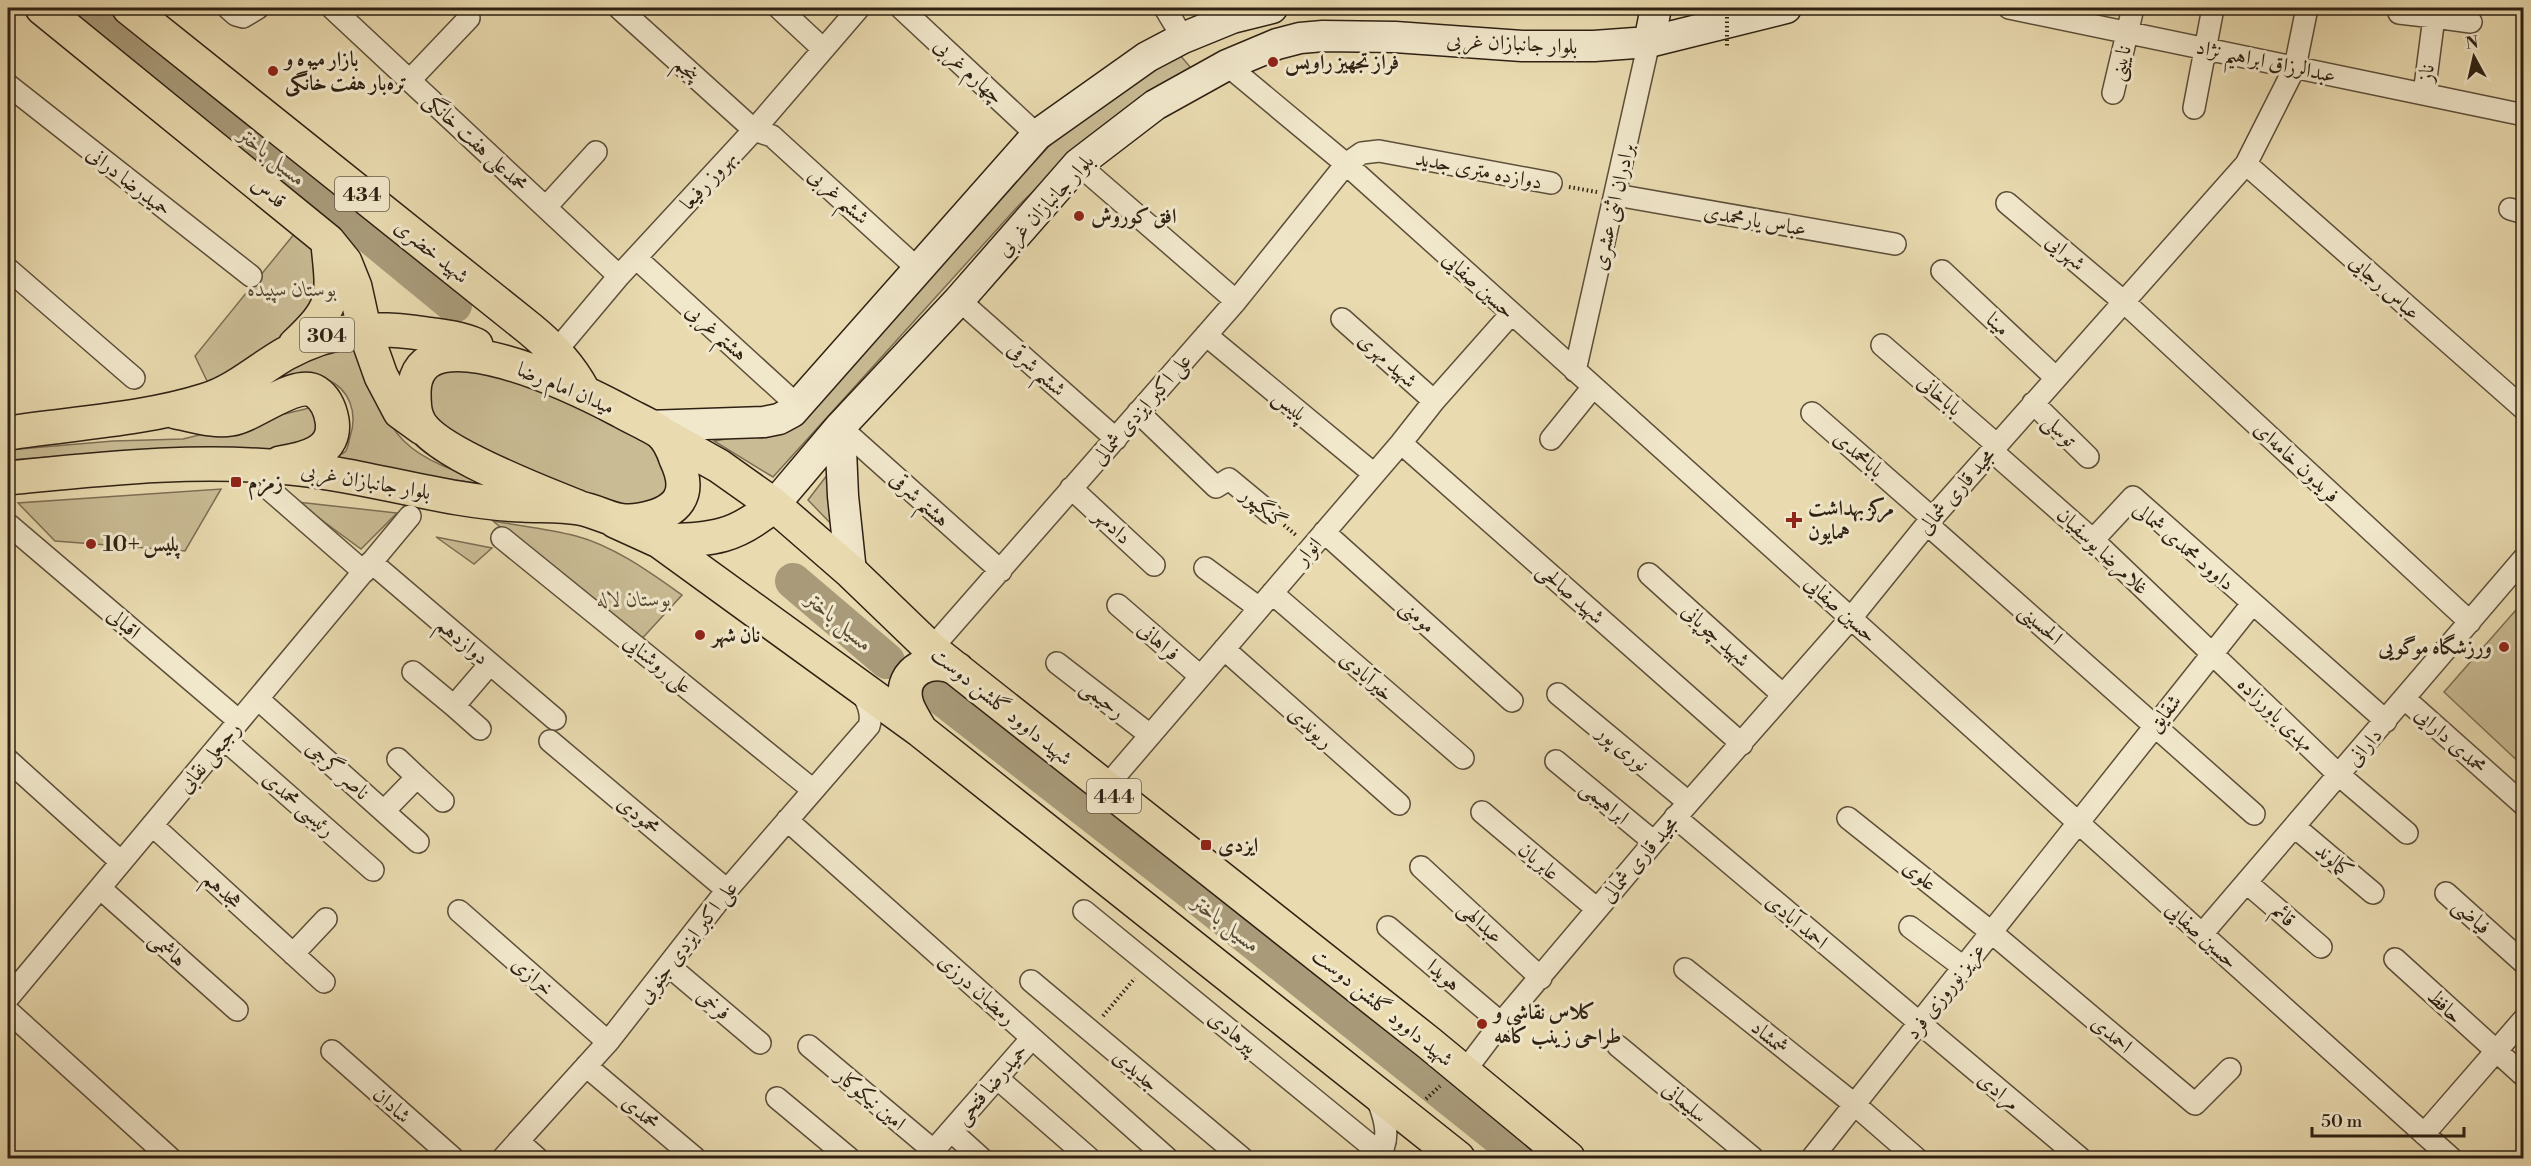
<svg xmlns="http://www.w3.org/2000/svg" width="2531" height="1166" font-family="'Libre Bodoni',Amiri,serif">
<style>
.green{fill:#c9bb94;stroke:#7c6e54;stroke-width:1.5}
.lines{fill:none;stroke-linecap:round;stroke-linejoin:round}
.river{stroke:#a99b7a;stroke-width:36}
.minor-casing{stroke:#5d4f3a;stroke-width:24}
.secondary-casing{stroke:#2e2113;stroke-width:33}
.primary-casing{stroke:#2e2113;stroke-width:36}
.path{stroke:#2e2113;stroke-width:4;stroke-dasharray:1.5 3;stroke-linecap:butt}
.minor{stroke:#f1e7cb;stroke-width:21}
.secondary{stroke:#f1e7cb;stroke-width:30}
.primary{stroke:#e9daaf;stroke-width:33}
.path-bridge{stroke:#2e2113;stroke-width:4;stroke-dasharray:1.5 3;stroke-linecap:butt}
.poi-dot{fill:#8f2418;stroke:#f1e7cb;stroke-width:2}
.labels{text-anchor:middle;stroke-width:6;stroke-linejoin:round;paint-order:stroke}
.shield{fill:#f1e7cb;stroke:#685c4a;stroke-width:1.5}
.shield-label{font-size:20px;font-weight:bold;fill:#2e2113}
.street-label{font-size:21px;fill:#2e2113;stroke:#f1e7cb}
.poi-label{font-size:21px;font-weight:bold;fill:#2e2113;stroke:#f1e7cb;text-anchor:start}
.park-label{font-size:21px;font-style:italic;fill:#554833;stroke:#f1e7cb}
.water-label{font-size:22px;font-style:italic;fill:#594c37;stroke:#f1e7cb}
</style>
<rect width="100%" height="100%" fill="#e9daaf"/>
<filter id="stains"><feTurbulence type="fractalNoise" baseFrequency=".00333" numOctaves="4"/><feColorMatrix values="0 0 0 0 .2 0 0 0 0 .09 0 0 0 0 .02 0 0 0 .5 -.17"/></filter>
<radialGradient id="worn" r=".72"><stop offset=".6" stop-color="#630" stop-opacity="0"/><stop offset="1" stop-color="#630" stop-opacity=".3"/></radialGradient>
<path class="green" d="M1179,54L1192,69L1070,156L1020,204L773,477L714,441L764,433L911,296L1051,144L1142,75Z
M299,228L319,254L321,308L261,353L208,383L195,356Z
M361,342C388,445 401,454 501,487L324,460C332,458 340,457 346,451C348,447 349,441 350,437C358,413 350,389 326,379L240,402L275,378L311,358Z
M484,367L639,433L655,449L675,490L632,510L519,472L430,417V373Z
M309,408L313,410L321,436L279,452L146,450L8,460V450L113,441L183,439Z
M838,461L840,533L808,500Z
M221,489L185,551L55,541L18,503Z
M297,502L397,513L361,549Z
M493,521C521,526 549,529 576,536C614,546 651,573 682,595L638,643Z
M436,537L492,548L474,564Z
M2523,602V766L2444,692Z"/>
<g class="lines">
<path class="river" d="M92,8L454,305
M793,581L887,661
M928,687L1184,886L1525,1158"/>
<g class="minor-casing">
<path id="minor" d="M228,8L236,15L243,17L258,8
M332,8L619,276
M619,8L754,130L772,136L919,270
M779,8L823,49
M901,8L1037,135
M1165,8L1183,38
M2009,8L2524,115
M2399,13L2434,17
M1227,65L1346,164L2451,1158
M410,80L469,18
M8,85L251,276
M2113,93L2133,8
M2424,94L2434,17L2471,22
M2194,108L2213,8
M1078,164L1236,301
M2246,164L2524,409
M1616,195L1895,244
M2007,203L2124,302L2470,622
M546,207L596,152
M2510,209L2524,213
M636,258L798,406
M8,269L134,378
M1942,271L2055,377
M959,300L1116,439
M1342,319L1434,401
M1206,335L1374,474
M1882,345L1997,445
M556,351L619,276L754,130L859,8
M1575,371L1649,42
M2033,403L2088,457
M1138,412L1216,487L1229,479L1270,513
M1812,413L1933,519
M840,427L1001,571
M1551,439L1593,387
M1401,443L1742,744
M1992,451L2093,540L2339,775L2407,833
M1071,488L1154,565
M270,490L364,572
M1927,524L2254,814
M9,525L239,721
M1324,532L1512,701
M502,538L813,790
M2093,540L2133,497L2386,721
M371,562L555,719
M1205,568L1259,608
M1649,574L1783,695
M1272,593L1463,758
M1118,605L1200,676
M931,649L1236,301L1346,164L1362,153L1379,151L1551,183
M1224,649L1399,804
M1057,663L1150,735
M413,672L454,706L490,664
M1558,694L1688,802
M258,699L418,842
M2405,699L2524,805
M454,706L480,729
M224,739L373,870
M550,741L727,890
M8,760L121,862
M1556,761L1654,842
M417,777L443,801
M1105,788L1401,443L1434,401L1511,314
M384,811L417,777L398,759
M1482,812L1597,909
M1675,817L2080,1158
M1848,818L1991,932L2195,1104L2230,1069
M787,820L1167,1158
M152,825L324,982
M2295,827L2373,893
M1421,867L1541,978
M2247,883L2321,947
M100,888L237,1010
M2446,893L2524,963
M459,911L608,1042
M1084,911L1381,1154
M1388,927L1501,1023
M1910,927L1963,967
M2202,934L2524,558
M293,954L326,919
M2395,959L2524,1076
M669,966L760,1043
M1685,969L1854,1104L1916,1158
M1031,981L1242,1158
M8,998L410,516
M8,1011L170,1158
M809,1046L934,1151
M1618,1046L1753,1158
M332,1051L453,1158
M586,1066L695,1158
M1464,1072L1501,1023L1654,842L1851,618L1927,524L2246,164L2295,67L2307,8
M997,1078L1089,1158
M1375,1094C1384,1114 1393,1140 1377,1158
M777,1098L849,1158
M951,1131L981,1158
M2424,1134L2524,1019
M518,1141L537,1158
M503,1158L608,1042L727,890L869,726C873,714 867,698 858,690
M927,1158L1032,1038
M1812,1158L2252,604"/>
</g>
<g class="secondary-casing">
<path id="secondary" d="M1649,42L1656,8
M647,426L764,422L779,419L792,412L1037,135L1147,57L1183,38L1232,18L1272,8
M840,427L843,496L851,572
M774,505L840,427L959,300L1078,164L1155,105L1227,65L1277,44L1300,38L1323,36L1395,37L1522,46H1594L1649,42L1786,8"/>
</g>
<g class="primary-casing">
<path id="primary" d="M42,8L328,241L345,262L355,287L364,328L381,376L400,412L422,428
M129,8L530,329C553,348 570,366 584,392
M295,345C335,307 334,300 328,245
M176,412C193,415 213,422 231,419C253,416 296,379 316,392C325,398 330,409 332,420C337,452 306,459 280,463
M8,433C73,423 143,420 206,400C235,391 259,369 285,354C334,327 373,326 427,334C443,336 461,338 476,345
M662,434L719,466L774,505L851,572L931,649L1429,1043L1568,1158
M8,478C101,469 197,458 291,468C369,475 444,502 522,505C541,506 561,505 579,508C602,512 615,525 640,520C678,513 693,495 676,459C673,450 667,438 660,432C648,424 633,418 621,411C585,392 416,306 414,392C414,400 414,410 417,417C428,451 545,493 580,508
M615,521L659,541L921,731L1458,1158
M659,541C711,539 733,540 774,505
M921,731C916,722 908,711 906,701C899,670 933,655 957,669"/>
</g>
<path class="path" d="M1569,187L1597,192
M1284,525L1297,536
M1103,1016L1135,978
M1426,1099L1440,1086"/>
<use href="#minor" class="minor"/>
<use href="#secondary" class="secondary"/>
<use href="#primary" class="primary"/>
<path class="path-bridge" d="M1727,8V46"/>
</g>
<g class="poi-dot">
<circle cx="1273" cy="62" r="6"/>
<circle cx="273" cy="71" r="6"/>
<circle cx="1079" cy="216" r="6"/>
<rect x="230" y="476" width="12" height="12" rx="3"/>
<path d="M1791 511h6v6h6v6h-6v6h-6v-6h-6v-6h6z"/>
<circle cx="91" cy="544" r="6"/>
<circle cx="700" cy="635" r="6"/>
<circle cx="2504" cy="647" r="6"/>
<rect x="1200" y="839" width="12" height="12" rx="3"/>
<circle cx="1482" cy="1024" r="6"/>
</g>
<g class="labels">
<g class="shield">
<rect x="335" y="177" width="54" height="34" rx="4.5"/>
<rect x="300" y="318" width="54" height="34" rx="4.5"/>
<rect x="1087" y="779" width="54" height="34" rx="4.5"/>
</g>
<g class="shield-label">
<text x="362" y="201">434</text>
<text x="327" y="342">304</text>
<text x="1114" y="803">444</text>
</g>
<g class="street-label">
<text transform="translate(1512 43) rotate(3)" y="7">بلوار جانبازان غربی</text>
<text transform="translate(2266 61) rotate(12)" y="7">عبدالرزاق ابراهیم نژاد</text>
<text transform="translate(2120 63) rotate(-76)" y="7">نایینی</text>
<text transform="translate(687 69) rotate(42)" y="7">پنجم</text>
<text transform="translate(969 71) rotate(43)" y="7">چهارم غربی</text>
<text transform="translate(2426 73) rotate(-83)" y="7">ناز</text>
<text transform="translate(476 142) rotate(43)" y="7">محمدعلی هفت خانگی</text>
<text transform="translate(1479 170) rotate(11)" y="7">دوازده متری جدید</text>
<text transform="translate(708 180) rotate(-48)" y="7">بهروز رفیعا</text>
<text transform="translate(129 181) rotate(38)" y="7">حمیدرضا درانی</text>
<text transform="translate(269 192) rotate(39)" y="7">قدس</text>
<text transform="translate(839 196) rotate(42)" y="7">ششم غربی</text>
<text transform="translate(1045 205) rotate(-47)" y="7">بلوار جانبازان غربی</text>
<text transform="translate(1613 207) rotate(-77)" y="7">برادران اثنی عشری</text>
<text transform="translate(1755 220) rotate(10)" y="7">عباس یارمحمدی</text>
<text transform="translate(432 251) rotate(39)" y="7">شهید خضری</text>
<text transform="translate(2066 252) rotate(40)" y="7">شهرایی</text>
<text transform="translate(1479 285) rotate(42)" y="7">حسین صفایی</text>
<text transform="translate(2385 287) rotate(42)" y="7">عباس رجایی</text>
<text transform="translate(1998 324) rotate(43)" y="7">مینا</text>
<text transform="translate(717 332) rotate(42)" y="7">هشتم غربی</text>
<text transform="translate(1388 360) rotate(42)" y="7">شهید مهری</text>
<text transform="translate(1037 369) rotate(42)" y="7">ششم شرقی</text>
<text transform="translate(566 388) rotate(23)" y="7">میدان امام رضا</text>
<text transform="translate(1940 395) rotate(41)" y="7">باباخانی</text>
<text transform="translate(1290 405) rotate(40)" y="7">پلیس</text>
<text transform="translate(1141 409) rotate(-49)" y="7">علی اکبر ایزدی شمالی</text>
<text transform="translate(2060 430) rotate(44)" y="7">توسلی</text>
<text transform="translate(1859 454) rotate(41)" y="7">بابامحمدی</text>
<text transform="translate(2297 462) rotate(43)" y="7">فریدون خامه‌ای</text>
<text transform="translate(366 481) rotate(10)" y="7">بلوار جانبازان غربی</text>
<text transform="translate(1956 491) rotate(-49)" y="7">مجید قاری شمالی</text>
<text transform="translate(920 499) rotate(42)" y="7">هشتم شرقی</text>
<text transform="translate(1264 508) rotate(40)" y="7">گنگپور</text>
<text transform="translate(1113 526) rotate(43)" y="7">دادمهر</text>
<text transform="translate(2184 546) rotate(40)" y="7">داوود محمدی شمالی</text>
<text transform="translate(1308 551) rotate(-49)" y="7">انوار</text>
<text transform="translate(2103 551) rotate(43)" y="7">غلامرضا یوسفیان</text>
<text transform="translate(1571 593) rotate(41)" y="7">شهید صالحی</text>
<text transform="translate(1841 609) rotate(42)" y="7">حسین صفایی</text>
<text transform="translate(1418 616) rotate(42)" y="7">مومنی</text>
<text transform="translate(124 623) rotate(41)" y="7">اقبالی</text>
<text transform="translate(2041 624) rotate(42)" y="7">الحسینی</text>
<text transform="translate(1716 635) rotate(42)" y="7">شهید چوپانی</text>
<text transform="translate(463 641) rotate(40)" y="7">دوازدهم</text>
<text transform="translate(1159 641) rotate(41)" y="7">فراهانی</text>
<text transform="translate(658 664) rotate(39)" y="7">علی روشنایی</text>
<text transform="translate(1367 676) rotate(41)" y="7">خیرآبادی</text>
<text transform="translate(1103 699) rotate(38)" y="7">رحیمی</text>
<text transform="translate(1002 706) rotate(39)" y="7">شهید داوود گلشن دوست</text>
<text transform="translate(2164 713) rotate(-52)" y="7">شقایق</text>
<text transform="translate(2276 714) rotate(44)" y="7">مهدی یاورزاده</text>
<text transform="translate(1311 727) rotate(42)" y="7">ریوندی</text>
<text transform="translate(2451 740) rotate(42)" y="7">محمدی دارایی</text>
<text transform="translate(2364 747) rotate(-49)" y="7">دارانی</text>
<text transform="translate(1623 748) rotate(40)" y="7">نوری پور</text>
<text transform="translate(209 757) rotate(-50)" y="7">رجبعلی نقابی</text>
<text transform="translate(338 770) rotate(42)" y="7">ناصر گرجی</text>
<text transform="translate(1605 802) rotate(40)" y="7">ابراهیمی</text>
<text transform="translate(299 804) rotate(41)" y="7">رئیسی محمدی</text>
<text transform="translate(639 815) rotate(40)" y="7">محمودی</text>
<text transform="translate(1639 859) rotate(-49)" y="7">مجید قاری شمالی</text>
<text transform="translate(2334 860) rotate(40)" y="7">کمالوند</text>
<text transform="translate(1539 861) rotate(40)" y="7">عابریان</text>
<text transform="translate(1920 875) rotate(38)" y="7">علوی</text>
<text transform="translate(223 890) rotate(42)" y="7">هجدهم</text>
<text transform="translate(2284 915) rotate(41)" y="7">قائم</text>
<text transform="translate(2472 916) rotate(42)" y="7">فیاضی</text>
<text transform="translate(1797 921) rotate(40)" y="7">احمد آبادی</text>
<text transform="translate(1481 922) rotate(43)" y="7">عبدالهی</text>
<text transform="translate(2202 935) rotate(42)" y="7">حسین صفایی</text>
<text transform="translate(687 942) rotate(-52)" y="7">علی اکبر ایزدی جنوبی</text>
<text transform="translate(168 949) rotate(42)" y="7">هاشمی</text>
<text transform="translate(1444 975) rotate(41)" y="7">هویدا</text>
<text transform="translate(533 976) rotate(41)" y="7">خرازی</text>
<text transform="translate(977 989) rotate(42)" y="7">رمضان درزی</text>
<text transform="translate(1945 991) rotate(-52)" y="7">عزیز نوروزی فرد</text>
<text transform="translate(714 1004) rotate(40)" y="7">فرخی</text>
<text transform="translate(2445 1006) rotate(43)" y="7">حافظ</text>
<text transform="translate(1383 1007) rotate(39)" y="7">شهید داوود گلشن دوست</text>
<text transform="translate(1233 1032) rotate(39)" y="7">پیرهادی</text>
<text transform="translate(2112 1034) rotate(40)" y="7">احمدی</text>
<text transform="translate(1770 1037) rotate(39)" y="7">شمشاد</text>
<text transform="translate(1136 1070) rotate(40)" y="7">جدیدی</text>
<text transform="translate(991 1084) rotate(-49)" y="7">حمیدرضا فتحی</text>
<text transform="translate(1999 1091) rotate(40)" y="7">مرادی</text>
<text transform="translate(871 1099) rotate(40)" y="7">امین نیکوکار</text>
<text transform="translate(1685 1102) rotate(40)" y="7">سلیمانی</text>
<text transform="translate(392 1105) rotate(42)" y="7">شادان</text>
<text transform="translate(641 1112) rotate(40)" y="7">محمدی</text>
</g>
<g class="poi-label">
<text x="285" y="66">بازار میوه و<tspan x="285" dy="24">تره‌بار هفت خانگی</tspan></text>
<text x="1285" y="69">فراز تجهیز راویس</text>
<text x="1091" y="223">افق کوروش</text>
<text x="248" y="489">زمزم</text>
<text x="1808" y="515">مرکز بهداشت<tspan x="1808" dy="24">همایون</tspan></text>
<text x="103" y="551">پلیس +10</text>
<text x="712" y="642">نان شهر</text>
<text x="2492" y="654" text-anchor="end">ورزشگاه موگویی</text>
<text x="1218" y="852">ایزدی</text>
<text x="1494" y="1019">کلاس نقاشی و<tspan x="1494" dy="24">طراحی زینب کاهه</tspan></text>
</g>
<g class="park-label">
<text x="292" y="296">بوستان سپیده</text>
<text x="634" y="606">بوستان لاله</text>
</g>
<g class="water-label">
<text transform="translate(273 156) rotate(39)" y="8">مسیل باختر</text>
<text transform="translate(840 621) rotate(40)" y="8">مسیل باختر</text>
<text transform="translate(1227 923) rotate(38)" y="8">مسیل باختر</text>
</g>
</g>
<rect width="2531" height="1166" fill="none" stroke="#e9daaf" stroke-width="30"/>
<rect x="9" y="9" width="2513" height="1148" fill="none" stroke="#2e2113" stroke-width="3"/>
<rect x="15" y="15" width="2501" height="1136" fill="none" stroke="#2e2113" stroke-width="1.5"/>
<g transform="translate(2474 57) rotate(352)" stroke="#f1e7cb" stroke-width="4.5" paint-order="stroke">
<path d="M0-4.5L10 22L0 15L-10 22Z" fill="#2e2113"/>
<text y="-9" font-size="16" font-weight="bold" text-anchor="middle" fill="#2e2113">N</text>
</g>
<path d="M2312 1127v9h152v-9" fill="none" stroke="#2e2113" stroke-width="3"/>
<text x="2321" y="1127" font-size="18" fill="#2e2113" stroke="#f1e7cb" stroke-width="4.5" paint-order="stroke">50 m</text>
<rect width="100%" height="100%" filter="url(#stains)"/>
<rect width="100%" height="100%" fill="url(#worn)"/>
</svg>
